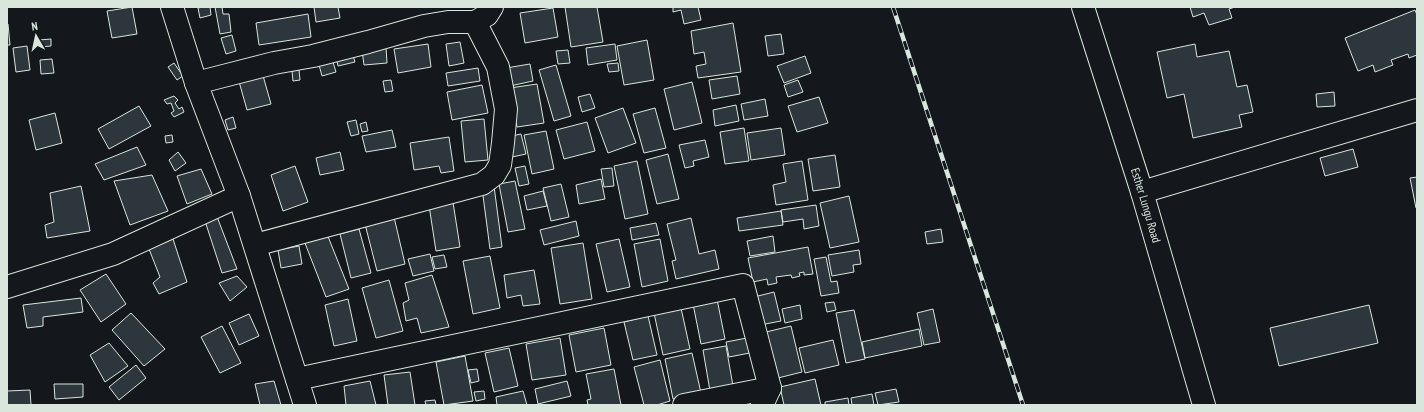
<svg xmlns="http://www.w3.org/2000/svg" width="1424" height="412" font-family="'PT Sans Narrow',sans-serif">
<style>
.building{fill:#2c363c;stroke:#d8e6dc}
.lines{fill:none;stroke-linecap:round;stroke-linejoin:round}
.minor-casing{stroke:#d8e6dc;stroke-width:24}
.minor{stroke:#14181c;stroke-width:22}
.rail-casing{stroke:#d8e6dc;stroke-width:4.5}
.rail{stroke:#14181c;stroke-width:3;stroke-dasharray:9;stroke-linecap:butt}
.labels{text-anchor:middle;stroke-width:3;stroke-linejoin:round;paint-order:stroke}
.street-label{font-size:12px;fill:#d8e6dc;stroke:#14181c}
</style>
<rect width="100%" height="100%" fill="#14181c"/>
<path class="building" d="M132,7L137,34L112,38L107,11Z
M203,7H210L211,15L200,18L198,8Z
M215,7H226H222L223,14H229L231,32L220,34Z
M314,7H338L340,18L316,22Z
M565,7H597L603,42L571,47Z
M673,7H698L701,20L684,24L681,10L673,12Z
M1190,7H1235L1229,9L1232,18L1209,25L1204,13L1193,17Z
M553,8L558,37L525,43L520,13Z
M1415,10L1417,15V55L1409,58L1408,54L1391,60L1393,65L1375,72L1373,65L1358,71L1345,38Z
M308,14L311,37L259,45L256,23Z
M733,23L741,72L698,78L696,66L706,64L704,52L694,54L691,31Z
M7,24H8L10,45H7Z
M781,34L784,54L768,56L765,36Z
M232,35L236,51L226,54L221,38Z
M51,39V46L40,47L39,40Z
M647,40L654,80L624,85L617,46Z
M460,42L464,63L449,66L446,44Z
M428,44L431,67L398,73L394,49Z
M615,44L617,60L588,65L586,48Z
M1195,44L1197,57L1229,51L1237,87L1247,85L1253,112L1239,115L1242,127L1193,138L1184,94L1167,98L1157,52Z
M27,46L30,70L16,72L13,48Z
M386,47L387,63L364,65L362,50Z
M568,50L570,63L558,64L556,51Z
M352,52L355,62L338,66L336,56Z
M805,56L811,73L784,83L777,66Z
M52,59L54,73L41,74L40,60Z
M333,62L336,72L322,76L319,65Z
M174,63L183,76L177,80L168,67Z
M618,63L619,71L609,72L607,64Z
M530,64L533,81L510,86L506,68Z
M556,65L571,116L554,121L539,70Z
M478,68L480,81L448,86L446,73Z
M299,70L300,80L293,81L292,71Z
M262,72L271,104L247,110L238,78Z
M737,76L740,94L712,99L709,80Z
M391,80L393,91L385,92L383,81Z
M798,80L803,92L788,97L784,85Z
M692,82L702,123L674,130L664,89Z
M537,84L544,123L517,127L510,88Z
M482,85L488,113L452,120L447,92Z
M1334,92L1335,106L1317,107L1316,94Z
M590,94L595,108L582,112L578,97Z
M174,96L178,100L175,103L179,109L182,107L184,112L174,117L171,113L174,111L171,103L167,104L164,100Z
M819,97L828,123L797,132L788,106Z
M765,99L768,116L744,120L741,104Z
M736,105L739,121L715,126L713,110Z
M139,106L151,126L109,149L98,129Z
M623,108L636,143L608,153L595,118Z
M655,108L666,148L644,153L633,114Z
M55,113L62,143L36,150L29,120Z
M233,117L236,128L228,130L225,120Z
M484,119L488,160L465,162L461,121Z
M356,120L359,134L351,136L347,122Z
M366,122L368,131L362,132L360,124Z
M587,122L595,151L564,159L556,130Z
M744,128L749,161L725,164L720,132Z
M781,128L785,155L751,160L747,133Z
M392,130L396,147L366,152L362,136Z
M546,131L554,169L532,174L524,135Z
M521,134L526,154L512,157L507,137Z
M172,135L173,142L166,143L165,136Z
M449,137L454,171L441,173L439,166L414,170L410,143Z
M705,140L709,157L693,161L694,166L685,168L679,145Z
M137,147L146,165L104,180L95,164Z
M1353,149L1358,167L1325,176L1320,158Z
M178,152L186,163L175,171L169,160Z
M340,152L344,170L320,175L316,158Z
M668,154L679,199L657,204L646,160Z
M835,155L840,187L813,191L808,159Z
M637,161L648,214L625,219L614,166Z
M802,161L808,200L776,205L773,185L786,182L783,164Z
M295,166L308,202L283,211L271,175Z
M525,166L529,184L519,186L515,168Z
M612,168L614,186L604,187L601,169Z
M201,169L212,194L187,204L177,176Z
M152,175L168,211L130,225L114,181Z
M1417,177V208H1416L1410,178Z
M601,179L605,199L579,204L576,185Z
M515,181L525,229L508,232L499,184Z
M561,184L569,217L551,221L543,188Z
M81,186L90,231L47,238L45,225L54,222L50,193Z
M494,186L502,247L490,249L482,188Z
M543,191L547,206L527,210L524,196Z
M452,196L460,247L436,251L428,199Z
M849,196L859,242L830,248L820,203Z
M816,205L819,226L804,229L803,219L783,222L781,210Z
M781,211L783,225L739,231L737,218Z
M216,214L237,269L222,273L204,218Z
M394,217L405,264L377,271L365,224Z
M691,218L699,254L715,250L719,269L676,279L672,261L676,260L667,224Z
M576,221L579,236L544,245L540,230Z
M656,223L659,235L632,240L630,228Z
M325,229L349,289L326,297L303,238Z
M359,229L371,273L351,278L340,234Z
M941,229L943,242L927,244L925,232Z
M773,236L775,252L750,256L747,241Z
M173,239L187,282L159,294L153,283L160,277L149,249Z
M619,239L630,287L607,292L596,244Z
M660,239L668,281L642,287L634,244Z
M583,243L592,299L560,304L551,248Z
M299,246L302,264L281,268L278,250Z
M808,247L813,274L804,275V272L799,273L800,276L792,278L791,275L776,277L777,283L768,285L767,279L753,282L748,258Z
M859,250L861,264L853,265L854,272L832,276L828,255Z
M430,254L434,271L413,276L408,259Z
M444,255L447,267L435,269L432,257Z
M490,256L500,308L473,314L463,261Z
M826,257L831,282L837,281L839,293L821,296L814,259Z
M534,270L540,304L523,306L521,295L507,298L504,275Z
M106,274L126,304L101,322L80,290Z
M432,275L449,327L421,333L417,318L406,321L403,303L409,300L405,283Z
M237,276L247,287L230,301L219,283Z
M389,280L403,331L376,338L362,288Z
M774,292L781,321L760,325L754,297Z
M81,298L83,312L43,317V326L27,328L23,305Z
M348,299L357,341L334,346L325,305Z
M717,299L725,339L701,344L693,304Z
M834,302L836,310L827,312L825,303Z
M800,305L802,319L785,323L782,309Z
M1369,305L1378,343L1279,366L1270,328Z
M681,308L690,349L663,355L654,313Z
M933,309L940,342L924,345L917,313Z
M854,310L865,359L846,363L836,313Z
M131,313L165,349L144,366L112,330Z
M249,314L259,336L239,345L229,323Z
M648,316L657,355L633,360L624,322Z
M222,326L241,363L220,373L201,337Z
M791,326L802,372L774,379L762,333Z
M604,328L611,365L576,372L569,335Z
M919,329L922,346L865,358L862,342Z
M752,337L755,352L729,357L726,342Z
M560,338L566,375L532,380L526,344Z
M833,340L839,365L805,373L799,348Z
M109,343L128,366L105,382L90,355Z
M726,346L733,386L710,391L703,350Z
M509,348L518,386L494,392L485,353Z
M692,353L701,393L673,399L665,359Z
M465,356L473,401L444,405L436,362Z
M660,360L670,401L657,405H644L634,367Z
M136,365L146,378L119,400L109,387Z
M477,369L479,381L471,383L468,370Z
M614,369L621,405H588L587,400L591,399L586,374Z
M410,372L415,405H388L384,375Z
M815,379L821,405H784L780,387Z
M274,381L281,405H260L255,384Z
M370,381L376,405H346L344,386Z
M567,381L571,396L538,404L535,389Z
M54,384H83V397L55,399Z
M896,389L899,402L878,405L875,393Z
M30,390L31,405H7V391Z
M484,391L485,399L476,401L474,392Z
M523,391L527,405H497L496,397Z
M872,394L874,405H852L851,398Z
M848,398L849,405H825V402Z
M435,400L436,405H426L425,401Z"/>
<g class="lines">
<g class="minor-casing">
<g id="minor">
<path d="M172,7L196,83L239,196L305,405"/>
<path id="s1" d="M1083,7L1142,192L1204,405"/>
<path d="M475,22L487,15L492,7"/>
<path d="M196,83L274,63L313,56L368,42L424,26L448,22H475L498,67L506,109L503,143L500,165L494,175L482,184L255,245"/>
<path d="M1142,192L1417,110"/>
<path d="M7,287L113,254L239,196"/>
<path d="M297,379L743,285L770,388L762,405"/>
<path d="M684,405L770,388"/>
</g>
</g>
<use href="#minor" class="minor"/>
<g class="rail-casing">
<path id="rail" d="M893,7L1023,405"/>
</g>
<use href="#rail" class="rail"/>
</g>
<g class="labels">
<g class="street-label">
<text dy="4" stroke="none"><textPath href="#s1" startOffset="208">Esther Lungu Road</textPath></text>
</g>
</g>
<rect width="1424" height="412" fill="none" stroke="#d8e6dc" stroke-width="16"/>
<g transform="translate(36 36) rotate(351)" stroke="#14181c" stroke-width="3" paint-order="stroke">
<path d="M0-3L7 15L0 10L-7 15Z" fill="#d8e6dc"/>
<text y="-6" font-size="11" font-weight="bold" text-anchor="middle" fill="#d8e6dc">N</text>
</g>
</svg>
